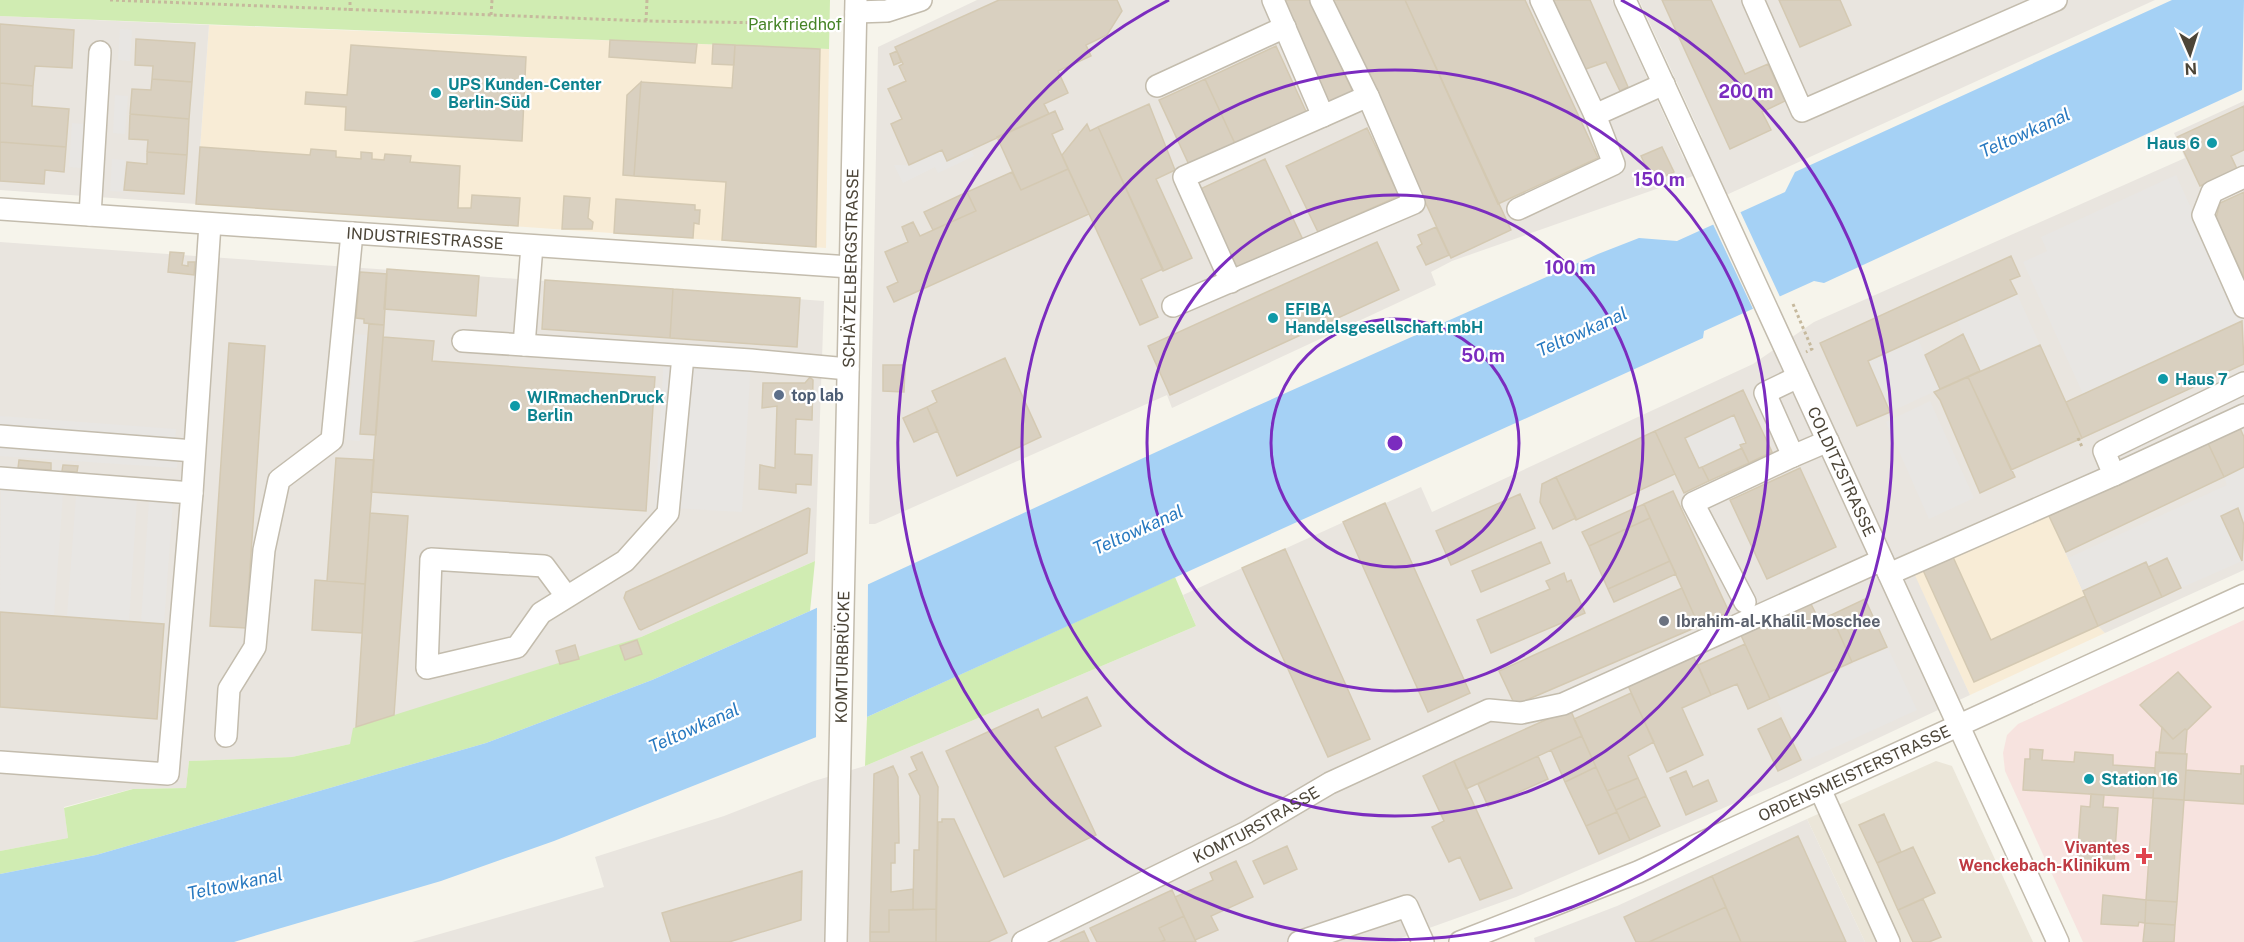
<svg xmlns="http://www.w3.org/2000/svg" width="2244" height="942" font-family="'Public Sans',sans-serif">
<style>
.residential{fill:#ebe6d9}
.commercial{fill:#f8ecd6}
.industrial{fill:#e9e5df}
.medical{fill:#f7e3df}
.green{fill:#d0ecb2}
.parking{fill:#e8e6e3}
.water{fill:#a5d1f5}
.pier{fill:#f6f4eb}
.building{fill:#d9d0c0;stroke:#d4c9b2;stroke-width:1.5}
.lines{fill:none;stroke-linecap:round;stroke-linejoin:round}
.minor-casing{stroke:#c3bcad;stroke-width:24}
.path{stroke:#c6b99d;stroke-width:3;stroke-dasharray:3 3;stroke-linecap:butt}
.minor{stroke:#fff;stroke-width:21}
.ring{fill:none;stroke:#7b2cbf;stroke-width:3}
.culture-dot{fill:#0f9aa8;stroke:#fff;stroke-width:2}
.service-dot{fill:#5c6f8a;stroke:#fff;stroke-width:2}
.worship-dot{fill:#6b7280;stroke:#fff;stroke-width:2}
.health-dot{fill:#e0444e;stroke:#fff;stroke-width:2}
.labels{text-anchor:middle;stroke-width:4.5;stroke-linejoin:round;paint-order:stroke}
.park-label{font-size:16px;fill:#458326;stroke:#fff}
.culture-label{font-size:16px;font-weight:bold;fill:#0d838f;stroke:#fff;text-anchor:start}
.street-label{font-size:16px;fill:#4c4538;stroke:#fff}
.service-label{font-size:16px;font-weight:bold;fill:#4e5e75;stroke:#fff;text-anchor:start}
.worship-label{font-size:16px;font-weight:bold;fill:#5b616d;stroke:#fff;text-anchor:start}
.health-label{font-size:16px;font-weight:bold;fill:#be3a42;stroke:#fff;text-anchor:end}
.water-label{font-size:18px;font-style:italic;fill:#2879c0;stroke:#fff}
.centre{fill:#7b2cbf;stroke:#fff;stroke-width:3}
.ring-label{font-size:18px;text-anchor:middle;font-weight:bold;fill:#7b2cbf;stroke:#fff;stroke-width:4.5;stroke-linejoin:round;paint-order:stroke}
</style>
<rect width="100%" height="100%" fill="#f6f4eb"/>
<path class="residential" d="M1936,761L1952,766L2033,942H1865L1807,819Z"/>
<path class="commercial" d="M209,25L829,49L826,248L196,204Z
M2049,516L2098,626L2105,633L1970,695L1912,571L1953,557Z"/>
<path class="industrial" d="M977,0H1612L1683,157L1696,175L1452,261L1431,272L1436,285L1172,408L1167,395L875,524H869L878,47Z
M1639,0H2155L1724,196L1707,156L1701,135Z
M0,16L209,25L196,204L0,190Z
M2244,101V570L2105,633L2098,626L2049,516L1913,571L1970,695L1791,779L1516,897L1390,942H412L604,887L595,857L724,816L814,781L865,766L1196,626L1183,595L1421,487L1432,512L1753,364L1814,322L2185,158L2174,133Z
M0,242L824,301L815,561L641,637L350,744L292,757L189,761L186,788L132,789L64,807L68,838L0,851Z
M1807,819L1865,942H1535L1534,938L1617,906Z"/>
<path class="medical" d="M2244,620V942H2083L2005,771L2003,753L2007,735L2018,724Z"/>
<path class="green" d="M0,0H830L829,49L0,16Z
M815,561L810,611L652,680L486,743L96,855L0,874V851L68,838L64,808L133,789L186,788L189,761L292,757L350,744L353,728L641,637Z
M1175,577L1196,626L865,766L867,717Z"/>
<path class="parking" d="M120,29L132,30L130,61L118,60Z
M115,95L128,96L125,134L113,133Z
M72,123L85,124L81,168L69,167Z
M942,150L947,161L971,150L974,156L938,173L935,167L903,183L894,165H909Z
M112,159L125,160L123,192L110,191Z
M2176,175L2242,321L2083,394L2023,262L2047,251L2041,237Z
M2017,294L2040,345L1980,371L1957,321Z
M355,334L368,335L360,441L346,440Z
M1918,339L1940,389L1890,412L1868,361Z
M664,355L751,360L742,512L655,507Z
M1930,401L1974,498L1929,519L1886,422Z
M1734,415L1746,443L1741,445L1742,448L1699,468L1685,438Z
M0,416L176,429L175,441L179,442L177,468L0,456Z
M2244,467V525L2238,508L2221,516L2242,561L2181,588L2167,558L2148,567L2145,562L2083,591L2068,558L2227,485L2224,477Z
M1,489L63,494L54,616L0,612Z
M76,495L137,499L129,622L67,617Z
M149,500L173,501L164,624L141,622Z
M1888,648L1917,710L1805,761L1776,698Z"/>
<path class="water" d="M2172,0H2244L2242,90L1824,283L1814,281L1704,331L1703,338L867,717L554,841L441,881L234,942H0V874L96,855L486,743L652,680L810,611L1250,409L1598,254L1639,238L1677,241L1785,192L1795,172Z"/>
<path class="pier" d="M1739,209L1781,299L1754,311L1712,222Z
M868,581L867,720L816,740L817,605Z"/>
<path class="building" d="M999,0H1117L1122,11L1107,35L1086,45L1091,56L1058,71L1068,93L1044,104L1049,114L947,161L942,150L909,165L891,124L902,119L888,89L906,81L899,66L903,64L895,47Z
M1275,0H1310L1354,94L1325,108Z
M1332,0H1405L1511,230L1451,258Z
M1405,0H1525L1598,158L1498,204Z
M1551,0H1590L1628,87L1620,91L1606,62L1583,70Z
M1662,0H1711L1745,74L1768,64L1785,101L1762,112L1771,130L1730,149Z
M1779,0H1840L1851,25L1800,47Z
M0,24L74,30L72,68L35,66L33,86L0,83Z
M136,39L195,43L192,82L152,79L153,66L135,65Z
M610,40L697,44L695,63L609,57Z
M713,44L735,45L734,65L712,64Z
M351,45L526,57L522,141L345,130L346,107L305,104L306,92L347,95Z
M735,45L820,49L816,247L722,240L726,182L634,176L641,82L732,88Z
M1276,46L1308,116L1237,148L1205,79Z
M897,51L901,62L894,65L890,54Z
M152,79L192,82L189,119L130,114L132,89L151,90Z
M1205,79L1237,148L1191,169L1159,100Z
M641,82L634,176L623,175L627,95Z
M0,83L33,86L32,106L69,109L66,147L0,142Z
M1149,104L1175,170L1156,179L1192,258L1163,271L1098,127Z
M2244,106V150L2231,156L2237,169L2200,186L2177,137Z
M1055,111L1063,129L1052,134L1068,169L1021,190L997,137Z
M130,114L189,119L187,155L147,152L148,140L129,139Z
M1087,124L1090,131L1098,127L1163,269L1141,279L1158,317L1140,325L1062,155Z
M1367,128L1399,196L1318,232L1286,166Z
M0,142L66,147L64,172L45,170L44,184L0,181Z
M200,147L310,155L311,149L336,151V157L361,159V152L372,153V159L384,160L385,154L411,156L410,162L460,166L458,208H471L472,195L520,198L518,226L196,204Z
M1662,147L1674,172L1653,182L1641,156Z
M147,152L187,155L184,194L124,190L127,162L147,164Z
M1265,159L1303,240L1235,271L1198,190Z
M1068,169L1089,214L894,302L887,287L898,282L885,252L908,242L902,227L913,222L920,236L976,211L967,192L1012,172L1021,190Z
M967,192L976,211L933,230L924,212Z
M2244,192V278L2216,218L2220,203Z
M564,196L590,198L588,218L593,222L592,229H562Z
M616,199L695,205V210H700L699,224L694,223L693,238L614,233Z
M1436,227L1449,255L1426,265L1417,247L1422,244L1418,235Z
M1377,242L1399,290L1170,395L1148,346Z
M170,252L184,253L182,265L188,266V262H195L194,275L168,272Z
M2011,256L2020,276L2010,280L2017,294L1868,361L1890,412L1857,426L1820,343Z
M387,269L479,276L476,316L384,309Z
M360,272L387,274L384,325L364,323V319L356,318Z
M545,280L673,289L670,338L542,329Z
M673,289L800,298L797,347L670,338Z
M2242,321L2244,364L2082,438L2066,402Z
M369,324L384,325L376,435L360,434Z
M1963,334L1980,371L1940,389L1925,355Z
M383,337L434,341L432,361L655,377L646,511L371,492Z
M229,343L265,346L246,628L210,626Z
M2040,345L2082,438L2011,470L1968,377Z
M1005,358L1041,437L957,476L927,407L937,402L932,391Z
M883,365H905L904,392L883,391Z
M810,377L813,380L812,420L796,419L795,454L812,455L811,485L796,484V493L759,489L760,465L775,468L777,406L762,408L763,383H805Z
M1968,377L2015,477L1980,493L1940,400L1934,392Z
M1743,390L1772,452L1749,463L1740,445L1746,443L1734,415L1685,438L1699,468L1702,467L1709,481L1684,493L1655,431Z
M927,407L938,431L914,442L903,418Z
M2239,426L2244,437V467L2224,477L2207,441Z
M1655,431L1675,474L1576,520L1556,477Z
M2207,441L2224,477L2066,552L2049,516Z
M1742,448L1749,463L1709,481L1702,467Z
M336,458L374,460L365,584L327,581Z
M19,460L51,463V470L18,468Z
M63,465L78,466L77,472L62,471Z
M1800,468L1836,547L1767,579L1730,500Z
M1556,477L1576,518L1553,529L1540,502L1542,484Z
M1673,491L1729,612L1699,626L1644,504Z
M1520,494L1535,528L1451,565L1436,531Z
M1385,503L1470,693L1428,712L1343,522Z
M1644,504L1650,518L1589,546L1582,532Z
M808,508L810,509L807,553L641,630L639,629L624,598L626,592Z
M2238,508L2244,525L2242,561L2221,516Z
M370,513L408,516L394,715L356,727Z
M1650,518L1670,561L1608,589L1589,546Z
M1541,542L1550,563L1481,592L1472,571Z
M1285,549L1370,739L1328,757L1242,568Z
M1953,557L1991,640L2085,596L2098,626L1974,682L1922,568Z
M2167,558L2181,588L2162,597L2148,567Z
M1670,561L1676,574L1614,602L1608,589Z
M2146,562L2162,597L2098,626L2083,591Z
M1564,573L1567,582L1571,580L1585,613L1491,653L1477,620L1550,589L1546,581Z
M315,580L365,584L362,633L312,630Z
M1682,588L1699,626L1515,705L1499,671Z
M1865,599L1887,647L1852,662L1831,615Z
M1809,600L1819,620L1831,615L1852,662L1770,699L1739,631Z
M0,612L164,624L157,719L0,707Z
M637,640L642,654L625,660L620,646Z
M1745,644L1770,699L1748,709L1737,684L1711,695L1698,665Z
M575,645L579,659L560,664L556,651Z
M1691,651L1711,695L1682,708L1703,755L1667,772L1626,681Z
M2178,672L2211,707L2187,730L2185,729L2173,739L2140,705Z
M1631,693L1654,742L1628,756L1638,778L1607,791L1574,719Z
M1087,697L1101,726L1055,747L1096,835L1004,877L946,751L1038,709L1042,718Z
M1570,709L1582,736L1466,789L1454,761Z
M1781,718L1801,760L1778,771L1758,729Z
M2162,727L2173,739L2185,729L2187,730L2185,754L2159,753Z
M1582,736L1596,767L1565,782L1551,750Z
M2030,749L2043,750L2042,760L2074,762L2075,752L2113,755V765L2155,768L2153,798L2023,790L2025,759H2030Z
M922,752L938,787L936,909L913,910L914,850H919L920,796L909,774L917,770L911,757Z
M2156,752L2187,754L2184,800L2153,798Z
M1538,756L1548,779L1488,806L1478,784Z
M1454,761L1512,888L1480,900L1460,857L1449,862L1432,827L1444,821L1423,776Z
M893,766L898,777L899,843H895V863H891V892L913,889V910H889V932H870L874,774Z
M2241,766H2244V804L2184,800L2186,770L2241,774Z
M1596,767L1617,812L1586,826L1565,782Z
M1686,771L1693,787L1708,780L1717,801L1686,815L1670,778Z
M1638,778L1646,796L1616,810L1607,791Z
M2091,794L2104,795L2103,807L2118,808L2114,864L2077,861L2081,806L2090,807Z
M1646,796L1660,826L1630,840L1616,810Z
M2153,798L2184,800L2177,902L2146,900Z
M1617,812L1630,840L1599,854L1586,826Z
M1884,814L1901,852L1877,863L1859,825Z
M942,819H954L1007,933L988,942H936L938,822H942Z
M1798,836L1846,942H1741L1712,876Z
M1287,846L1297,869L1264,884L1253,861Z
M1913,847L1935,893L1898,910L1877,863Z
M1236,861L1253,897L1211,916L1218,930L1195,940L1175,897L1213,880L1210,873Z
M802,871L801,920L729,942H671L662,913Z
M1712,876L1726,907L1649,942H1636L1624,917Z
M1172,890L1184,916L1159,928L1165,940L1160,942H1097L1090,928Z
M2103,895L2146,900L2145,923L2139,922L2138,926L2101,924Z
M1923,899L1941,937L1929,942H1913L1898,910Z
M2146,900L2177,902L2175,925L2145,923Z
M1726,907L1741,942H1649Z
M936,909V942H870V932H889V910Z
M1184,916L1196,942H1160L1165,940L1159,928Z
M2145,923L2175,925L2174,942H2143Z
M1084,931L1089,942H1060Z"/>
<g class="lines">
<g class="minor-casing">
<g id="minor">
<path d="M1321,0L1368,96"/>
<path d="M1541,0L1595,115"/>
<path id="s1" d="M1625,0L2058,942"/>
<path d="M1753,0L1802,111L2056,0"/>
<path d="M856,12L887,11L921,0"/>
<path d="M1157,86L1285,27"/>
<path d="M2244,177L2212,192L2203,215L2244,307"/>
<path id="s2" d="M0,209L850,267"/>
<path d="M1518,209L1614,164L1595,115L1664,84"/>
<path d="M90,215L100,52"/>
<path d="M1231,282L1184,177L1323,116"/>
<path d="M1173,306L1414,203L1368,96L1323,116L1273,0"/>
<path d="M463,341L751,360L848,369"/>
<path d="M524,345L532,246"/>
<path d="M1798,377L1765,393L1793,456L1828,441"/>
<path d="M0,436L194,451"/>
<path d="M2114,475L2244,415"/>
<path d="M0,478L192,493L168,774L0,762"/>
<path d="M192,493L210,224"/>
<path d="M1889,574L2114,475L2104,451L2244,383"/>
<path d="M567,597L544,566L431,559L427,668L517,647L541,613L625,561L668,513L683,356"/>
<path d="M1745,602L1693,503L1793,456"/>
<path d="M226,736L229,689L255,647L264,550L279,480L332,440L352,233"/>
<path d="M1820,789L1889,942"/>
<path id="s3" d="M836,942L856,0"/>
<path id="s4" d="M1023,942L1247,832L1330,783L1489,710L1521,713L1563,704L1882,560"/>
<path d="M1299,942L1407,906L1423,942"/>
<path id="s5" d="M1460,942L1638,872L2244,595"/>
</g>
</g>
<path class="path" d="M110,0L646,21L835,24
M350,11V0
M491,15L492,0
M646,21L647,0
M1793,304L1812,349L1806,352
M2078,438L2082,447"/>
<use href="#minor" class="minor"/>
</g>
<g class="ring">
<circle cx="1395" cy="443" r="124"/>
<circle cx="1395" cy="443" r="248"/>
<circle cx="1395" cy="443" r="373"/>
<path d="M1621 0A497 497 0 1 1 1169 0"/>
</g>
<g class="culture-dot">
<circle cx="436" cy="93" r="6"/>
<circle cx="2212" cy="143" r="6"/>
<circle cx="1273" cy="318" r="6"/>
<circle cx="2163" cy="379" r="6"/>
<circle cx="515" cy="406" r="6"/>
<circle cx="2089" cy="779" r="6"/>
</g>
<circle class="service-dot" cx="779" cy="395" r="6"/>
<circle class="worship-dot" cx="1664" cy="621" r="6"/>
<path class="health-dot" d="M2141 847h6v6h6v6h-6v6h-6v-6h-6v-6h6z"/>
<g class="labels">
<g class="park-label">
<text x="795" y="30">Parkfriedhof</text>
</g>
<g class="culture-label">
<text x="448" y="90">UPS Kunden-Center<tspan x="448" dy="18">Berlin-Süd</tspan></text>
<text x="2200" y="149" text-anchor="end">Haus 6</text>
<text x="1285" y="315">EFIBA<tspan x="1285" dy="18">Handelsgesellschaft mbH</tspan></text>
<text x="2175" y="385">Haus 7</text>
<text x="527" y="403">WIRmachenDruck<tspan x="527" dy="18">Berlin</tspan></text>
<text x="2101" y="785">Station 16</text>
</g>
<g class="street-label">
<text dy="6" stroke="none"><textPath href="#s2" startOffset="426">INDUSTRIESTRASSE</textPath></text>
<text dy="6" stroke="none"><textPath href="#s3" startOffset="674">SCHÄTZELBERGSTRASSE</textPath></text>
<text dy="6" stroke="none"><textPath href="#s1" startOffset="519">COLDITZSTRASSE</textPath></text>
<text dy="6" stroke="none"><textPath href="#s3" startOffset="285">KOMTURBRÜCKE</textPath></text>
<text dy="6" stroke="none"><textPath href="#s5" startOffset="429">ORDENSMEISTERSTRASSE</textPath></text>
<text dy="6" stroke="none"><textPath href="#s4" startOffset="261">KOMTURSTRASSE</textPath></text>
</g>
<g class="service-label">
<text x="791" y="401">top lab</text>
</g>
<g class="worship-label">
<text x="1676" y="627">Ibrahim-al-Khalil-Moschee</text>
</g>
<g class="health-label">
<text x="2130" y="853">Vivantes<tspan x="2130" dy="18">Wenckebach-Klinikum</tspan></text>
</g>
<g class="water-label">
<text transform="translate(2025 133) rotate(-24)" y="6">Teltowkanal</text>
<text transform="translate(1582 332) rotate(-24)" y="6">Teltowkanal</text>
<text transform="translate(1138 530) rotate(-24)" y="6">Teltowkanal</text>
<text transform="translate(694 728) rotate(-24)" y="6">Teltowkanal</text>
<text transform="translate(235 884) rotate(-12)" y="6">Teltowkanal</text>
</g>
</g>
<circle cx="1395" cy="443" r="9" class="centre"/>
<g class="ring-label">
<text x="1746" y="98">200 m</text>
<text x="1659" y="186">150 m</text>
<text x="1570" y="274">100 m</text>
<text x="1483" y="362">50 m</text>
</g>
<g transform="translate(2190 54) rotate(177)" stroke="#ffffff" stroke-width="4.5" paint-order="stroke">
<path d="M0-4.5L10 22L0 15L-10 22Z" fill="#4c4538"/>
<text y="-9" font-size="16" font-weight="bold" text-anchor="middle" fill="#4c4538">N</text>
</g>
</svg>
